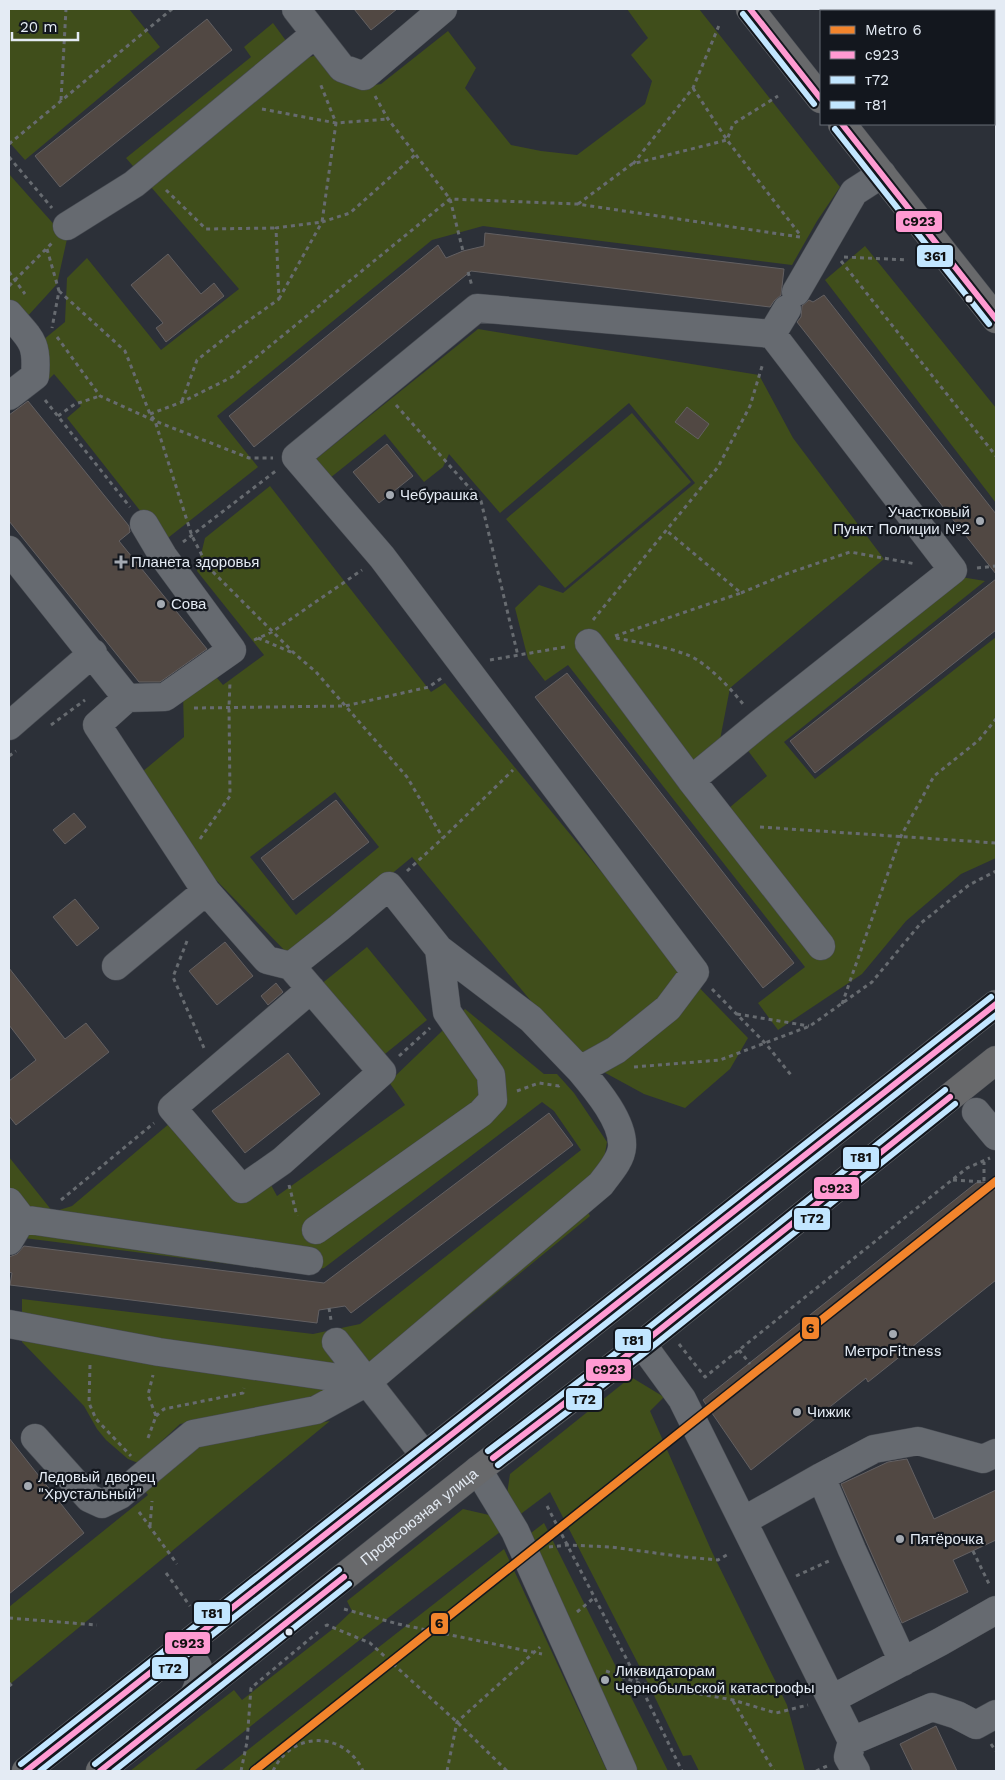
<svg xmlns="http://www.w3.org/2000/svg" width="1005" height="1780" font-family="'Work Sans',sans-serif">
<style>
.green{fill:#404e1b;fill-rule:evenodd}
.building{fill:#514843;stroke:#636062}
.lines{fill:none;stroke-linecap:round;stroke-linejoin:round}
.minor-casing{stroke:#474b52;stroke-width:29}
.major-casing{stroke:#474b52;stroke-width:29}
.path{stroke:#676b70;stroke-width:3;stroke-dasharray:4 4;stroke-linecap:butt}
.minor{stroke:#666a70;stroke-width:28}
.major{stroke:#68696b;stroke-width:28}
.bus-1-casing{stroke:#13171e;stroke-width:10}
.bus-2-casing{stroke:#13171e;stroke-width:10}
.bus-3-casing{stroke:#13171e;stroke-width:10}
.bus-4-casing{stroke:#13171e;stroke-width:10}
.bus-1{stroke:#ff9ad2;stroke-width:6}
.bus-2{stroke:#c2e6ff;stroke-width:6}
.bus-3{stroke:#c2e6ff;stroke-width:6}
.bus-4{stroke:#c2e6ff;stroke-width:6}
.metro-1-casing{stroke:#13171e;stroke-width:11}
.metro-1{stroke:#f2842c;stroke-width:8}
.bus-dot{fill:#e4ebf4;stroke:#13171e;stroke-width:2}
.poi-dot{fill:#a4aab2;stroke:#13171e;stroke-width:2}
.labels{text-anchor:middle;stroke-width:4.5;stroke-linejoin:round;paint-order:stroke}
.poi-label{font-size:15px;fill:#e4ebf4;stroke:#13171e;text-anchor:start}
.street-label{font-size:15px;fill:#e4ebf4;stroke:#13171e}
.line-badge{stroke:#13171e;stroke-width:2}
.pale-badge-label{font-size:14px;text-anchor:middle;font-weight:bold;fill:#111}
</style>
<rect width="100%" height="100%" fill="#2c3038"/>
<path class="green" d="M9,9H129L160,47L25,160L9,142Z
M627,9H699L840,187L817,221L792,265L483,226L432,240L217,416L258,467L164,541L67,418L81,406L54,374L44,384L43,340L65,322L67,278L87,258L161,350L239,289L126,158L251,57L244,47L273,23L300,60L317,55L335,80L356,88L381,84L448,31L476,68L465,88L511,145L541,151L577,155L645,104L652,81L631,55L648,38Z
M9,174L67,239L57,284L25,319L9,301Z
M865,246L996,408V503L825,280Z
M478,329L759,375L793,438L884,559L730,688L718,750L691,780L716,819L767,776L743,744L955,576L985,581L784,742L815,779L996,637V858L961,874L906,921L862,974L778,1030L758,1003L805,967L568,665L545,681L528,659L515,608L539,585L563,593L695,483L629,403L500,513L449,454L443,467L424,482L385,434L330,478L316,459Z
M632,413L691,482L565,588L506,519Z
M270,486L431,692L445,683L685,973L748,1038L730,1069L685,1108L644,1094L578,1058L412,857L291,957L183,846L136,777L184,737L183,690L211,671L223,685L264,655L197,571L205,538ZM335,792L379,847L296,915L250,857Z
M367,947L427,1020L380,1058L320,985Z
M465,1009L544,1074H557L574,1093L607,1142L604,1159L596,1177L576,1190L590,1216L386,1383L312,1401L180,1424L138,1463L128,1459L106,1440L97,1429L84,1406L22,1342V1299L313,1334L360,1324L581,1150L554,1111L542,1102L324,1268L301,1273L24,1238L9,1229V1157L53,1212L72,1206L170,1123L239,1203L271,1185L277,1196L405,1105L389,1082Z
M631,1377L664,1397L650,1411L712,1552L787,1705L805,1771H699L691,1755L683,1756L649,1685L550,1492L518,1516L507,1494L510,1474Z
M330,1421L9,1685V1607L148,1495L141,1486L191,1446Z
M463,1509L489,1515L500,1532L371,1631L194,1771H130L234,1690L242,1700L334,1628L352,1611L347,1601Z
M544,1523L668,1771H633L527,1536Z
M504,1549L607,1771H221Z"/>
<path class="building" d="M354,9H397L371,30Z
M207,19L232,50L60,187L35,156Z
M485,233L784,269L781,295L774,301L770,307L471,271L254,447L229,416L438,245L446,258L463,251L484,246Z
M168,254L201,294L214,283L224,296L166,342L156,328L163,323L131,285Z
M824,295L996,514V574L797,322L801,317L802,306L809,300L813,302Z
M28,401L129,526L130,532L119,541L207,649L160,682H139L9,521V415Z
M687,407L709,424L698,439L675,422Z
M387,444L413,476L379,503L353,472Z
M996,579V630L815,773L790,741Z
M567,673L794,963L763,988L535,697Z
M336,800L369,842L293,900L261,858Z
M74,813L86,827L65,844L53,830Z
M75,899L99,928L77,946L53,917Z
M225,942L253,976L217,1005L189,971Z
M9,968L65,1039L86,1023L109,1052L16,1125L9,1116V1081L36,1060L9,1025Z
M276,983L283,992L268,1005L261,996Z
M288,1053L320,1094L245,1153L212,1111Z
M549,1113L573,1145L351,1313L345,1306L319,1310L317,1323L10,1285L12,1273L9,1272V1257L17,1254L24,1246L324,1283Z
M984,1182L992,1186L996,1192V1280L868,1382L866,1378L751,1470L703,1400L976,1183Z
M9,1438L84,1533L9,1594Z
M907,1459L934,1519L996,1490V1540L953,1560L968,1592L902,1623L841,1484L888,1462Z
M936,1726L957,1771H913L900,1744Z"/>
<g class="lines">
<g class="minor-casing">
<path id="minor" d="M296,9L342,68L364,76L443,9
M968,9L970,11
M922,11L925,9
M994,39L996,42
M67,226L134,184L315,34
M796,292L854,192L882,174
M9,314C30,339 38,341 35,376L9,396
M9,550L127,698L97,725L206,891L267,960L291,966L339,928L389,886L439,949L531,1019L580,1070
M589,643L691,780L759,724L953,570L772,334
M127,698L165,697L232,650L163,556L144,524
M9,726L93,653
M691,780L821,946
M116,966L206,891
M291,966L382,1072L282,1161L242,1189L172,1108L311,989
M976,1112L996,1136
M9,1202L22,1219L309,1261
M316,1230L481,1113L493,1100L491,1075L447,1012L439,949
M9,1241L22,1219
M9,1324L159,1352L367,1382
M336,1342L425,1456
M642,1344L682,1399L852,1741L848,1757L856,1771
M35,1438L89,1498L102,1504L120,1495L193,1434L316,1410L367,1382L601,1184C608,1174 621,1161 622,1147C624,1122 596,1089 580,1070L616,1050L668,1008L695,972L382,557L296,457L477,308L772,334L787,309
M478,1470L515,1531L623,1771
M821,1477L852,1550L903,1662
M743,1521L821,1477L874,1449L918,1441L983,1459L996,1453
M166,1661C197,1651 208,1670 193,1697
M832,1699L940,1642L996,1610
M852,1741L932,1707L957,1715L976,1725L996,1714"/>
</g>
<g class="major-casing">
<g id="major">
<path d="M750,9L821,99"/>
<path d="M842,124L996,319"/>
<path d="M26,1771L996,1004"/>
<path id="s1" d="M100,1771L478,1470L642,1344L996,1060"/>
</g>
</g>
<path class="path" d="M693,88L727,140L801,236
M375,96L388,119L450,199L463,251
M61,100L66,9
M262,109L336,123L388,119
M9,144L172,9
M9,157L52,208
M633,164L693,88L720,23
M166,190L206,229L276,228
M578,204L632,164L727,140L733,124L778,96
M47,249L59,291L52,328
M844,257L908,260
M841,261L996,456
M9,272L25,294
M468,272L472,286
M9,286L52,243
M59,291L125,351L150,414L155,421L192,536L208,567L295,654L316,672L407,777L443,838
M279,299L322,222L350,213L415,155
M57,337L100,396L155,421L249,458H273
M45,400L130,507
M182,401L197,360L234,331L279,299L276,228L322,222L336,123L320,83
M396,405L481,501L518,656
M150,414L182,402L232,377L450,199L577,204L800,237
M58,416L75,404L100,396
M183,542L277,470
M977,568L996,566
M741,593L786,574L850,552L916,564
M593,620L718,467L750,406L763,363
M615,636L741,593L667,531
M258,638L293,653
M616,638C639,643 680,648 699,661C716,673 731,689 743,704
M254,640L272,632L362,570
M490,660L565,647
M194,708L345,706L429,687L443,677
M51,725L85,700
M9,756L16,751
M760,827L996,843
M200,839L230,796L229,707L230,682
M407,871L443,838L513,770
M187,941L173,977L204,1048
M712,989L766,1044L791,1075
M842,1004L901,836L934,776L979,740L996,719
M737,1014L809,1026
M399,1056L430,1028
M634,1067L720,1060L810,1026L872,982L921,923L969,885L996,871
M517,1091L539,1083L559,1086L561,1084
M953,1180L984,1182V1162
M289,1185L297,1216
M61,1200L154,1123
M329,1308L331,1320
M679,1344L705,1377L967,1168L990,1158
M739,1350L750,1364
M90,1365L89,1403L96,1419L131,1456
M156,1416L164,1409L243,1393L244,1388
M148,1438L156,1416L148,1395L153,1375
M547,1506L639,1683L682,1771
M139,1512L177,1564
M150,1526L152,1501
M549,1547L568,1545L611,1547L685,1557L718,1560L730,1553
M973,1551L990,1586
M166,1573L190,1606
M796,1576L831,1560
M344,1609L398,1624L542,1654
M577,1612L595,1597
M9,1618L97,1625
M325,1626L327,1625L370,1643L457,1722L507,1771
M606,1671L639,1683L733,1700L776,1713L808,1705
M9,1683L14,1689
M733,1701L774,1771
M991,1744L996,1751
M241,1771L247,1742L251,1688L318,1632
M273,1771C292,1730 345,1731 363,1771
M447,1771L457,1722L540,1647
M816,1771L827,1766"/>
<use href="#minor" class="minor"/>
<use href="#major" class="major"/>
<g class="bus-1-casing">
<path id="bus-1" d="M750,9L821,99
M842,124L996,319
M493,1458L642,1344L950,1097
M26,1771L996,1004
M100,1771L344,1577"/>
</g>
<g class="bus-2-casing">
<path id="bus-2" d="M498,1465L647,1351L955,1104
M40,1771L996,1015
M114,1771L349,1584"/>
</g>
<g class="bus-3-casing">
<path id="bus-3" d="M488,1451L637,1337L945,1090
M21,1764L991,997
M95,1764L339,1570"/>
</g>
<g class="bus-4-casing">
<path id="bus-4" d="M743,14L814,104
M835,129L989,324"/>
</g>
<use href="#bus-1" class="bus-1"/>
<use href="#bus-2" class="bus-2"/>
<use href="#bus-3" class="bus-3"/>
<use href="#bus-4" class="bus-4"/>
<g class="metro-1-casing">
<path id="metro-1" d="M254,1771L996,1181"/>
</g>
<use href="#metro-1" class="metro-1"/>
</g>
<g class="bus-dot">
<circle cx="969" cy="299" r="4.5"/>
<circle cx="289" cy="1632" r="4.5"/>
</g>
<g class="poi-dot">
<circle cx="390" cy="495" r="5"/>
<circle cx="980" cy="521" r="5"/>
<path d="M118.5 554.5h5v5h5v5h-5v5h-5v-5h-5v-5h5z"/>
<circle cx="161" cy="604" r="5"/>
<circle cx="893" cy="1334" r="5"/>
<circle cx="797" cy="1412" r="5"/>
<circle cx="28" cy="1486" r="5"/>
<circle cx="900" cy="1539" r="5"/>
<circle cx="605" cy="1680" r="5"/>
</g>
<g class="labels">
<g class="poi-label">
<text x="400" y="500">Чебурашка</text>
<text x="970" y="517" text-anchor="end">Участковый<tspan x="970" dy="17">Пункт Полиции №2</tspan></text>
<text x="131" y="567">Планета здоровья</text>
<text x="171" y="609">Сова</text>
<text x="893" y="1356" text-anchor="middle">МетроFitness</text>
<text x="807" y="1417">Чижик</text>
<text x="38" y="1482">Ледовый дворец<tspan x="38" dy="17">"Хрустальный"</tspan></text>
<text x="910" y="1544">Пятёрочка</text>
<text x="615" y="1676">Ликвидаторам<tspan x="615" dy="17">Чернобыльской катастрофы</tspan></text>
</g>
<g class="street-label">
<text dy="5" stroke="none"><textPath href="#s1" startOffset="408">Профсоюзная улица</textPath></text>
</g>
</g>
<g class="line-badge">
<rect x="895" y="210" width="48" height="23" rx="5" fill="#ff9ad2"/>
<rect x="916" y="244" width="38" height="24" rx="5" fill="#c2e6ff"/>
<rect x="842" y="1146" width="38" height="24" rx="5" fill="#c2e6ff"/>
<rect x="813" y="1176" width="47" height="24" rx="5" fill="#ff9ad2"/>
<rect x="793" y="1207" width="38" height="24" rx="5" fill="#c2e6ff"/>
<rect x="801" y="1316" width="19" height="24" rx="5" fill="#f2842c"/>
<rect x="614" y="1328" width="38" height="24" rx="5" fill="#c2e6ff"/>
<rect x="585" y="1358" width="47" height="24" rx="5" fill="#ff9ad2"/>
<rect x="565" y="1387" width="38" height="24" rx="5" fill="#c2e6ff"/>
<rect x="193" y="1601" width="38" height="24" rx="5" fill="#c2e6ff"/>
<rect x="430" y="1612" width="19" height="23" rx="5" fill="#f2842c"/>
<rect x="164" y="1631" width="47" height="24" rx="5" fill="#ff9ad2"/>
<rect x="151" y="1656" width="38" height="24" rx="5" fill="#c2e6ff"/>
</g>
<g class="pale-badge-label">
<text x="919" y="226">с923</text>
<text x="935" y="261">361</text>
<text x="861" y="1162">т81</text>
<text x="836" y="1193">с923</text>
<text x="812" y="1223">т72</text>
<text x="810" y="1333">6</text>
<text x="633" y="1345">т81</text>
<text x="609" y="1374">с923</text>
<text x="584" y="1404">т72</text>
<text x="212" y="1618">т81</text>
<text x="439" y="1628">6</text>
<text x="188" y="1648">с923</text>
<text x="170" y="1673">т72</text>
</g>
<rect width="1005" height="1780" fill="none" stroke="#e4ebf4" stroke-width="20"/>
<rect x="820" y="10" width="175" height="115" fill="#13171e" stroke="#676c74"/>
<rect x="830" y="26" width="25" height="8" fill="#f2842c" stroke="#676c74"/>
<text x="865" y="35" font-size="15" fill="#e4ebf4">Metro 6</text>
<rect x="830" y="51" width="25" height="8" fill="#ff9ad2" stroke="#676c74"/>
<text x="865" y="60" font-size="15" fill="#e4ebf4">с923</text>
<rect x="830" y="76" width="25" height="8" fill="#c2e6ff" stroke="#676c74"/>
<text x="865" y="85" font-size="15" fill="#e4ebf4">т72</text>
<rect x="830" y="101" width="25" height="8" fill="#c2e6ff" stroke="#676c74"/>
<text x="865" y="110" font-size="15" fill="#e4ebf4">т81</text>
<path d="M12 32v8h66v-8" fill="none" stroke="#e4ebf4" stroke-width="2.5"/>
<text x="20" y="32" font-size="15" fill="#e4ebf4" stroke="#13171e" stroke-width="4" paint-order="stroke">20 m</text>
</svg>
